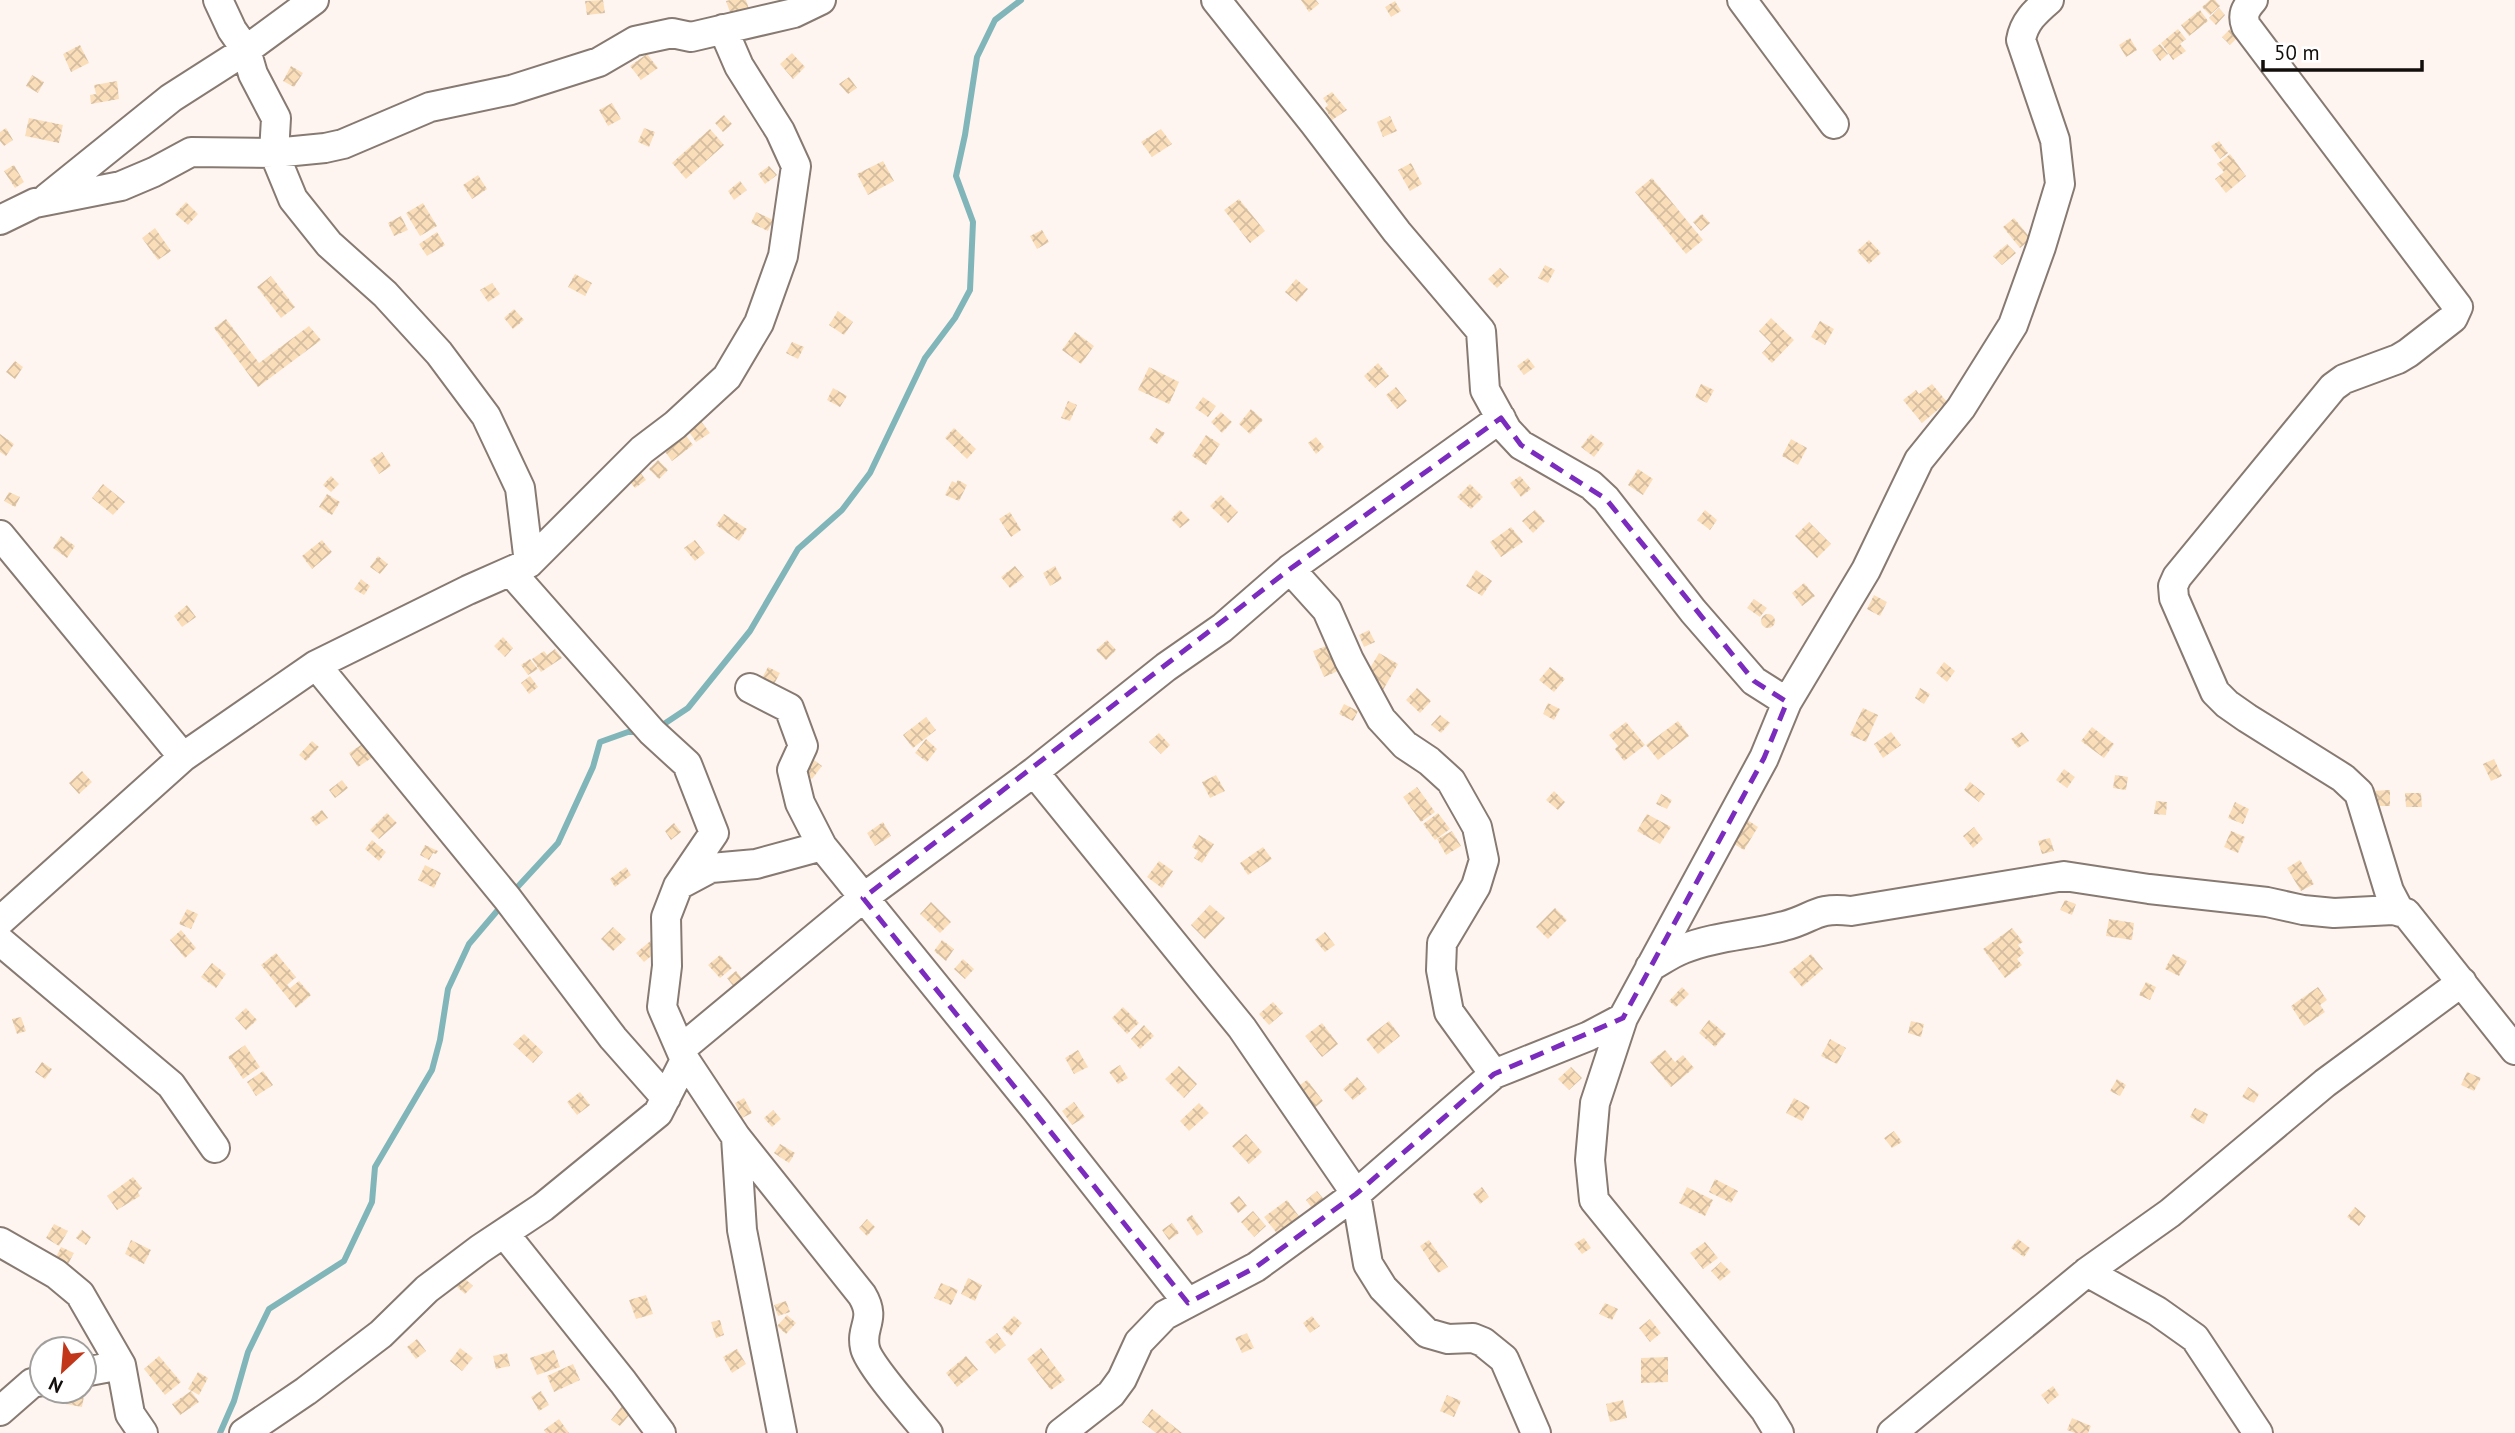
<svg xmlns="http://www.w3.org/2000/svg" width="2515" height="1433" font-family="'PT Sans',sans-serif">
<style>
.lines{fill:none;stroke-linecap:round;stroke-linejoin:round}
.stream{stroke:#80b6b9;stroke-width:6}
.building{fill:url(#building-cross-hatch)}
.minor-casing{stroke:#877a72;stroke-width:32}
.minor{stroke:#fff;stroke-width:28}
.marked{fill:none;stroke:#7b2cbf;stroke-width:5;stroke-dasharray:14 9;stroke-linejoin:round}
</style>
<defs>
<pattern id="building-cross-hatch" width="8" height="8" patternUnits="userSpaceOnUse" patternTransform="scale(1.75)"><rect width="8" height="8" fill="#fadeba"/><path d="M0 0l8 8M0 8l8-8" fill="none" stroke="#d5bd9f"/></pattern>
</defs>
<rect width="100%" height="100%" fill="#fff5f0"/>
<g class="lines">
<path class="stream" d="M658,728L688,708L750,631L798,549L842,510L870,473L925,358L955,318L970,290L973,222L956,176L965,135L977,57L995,20L1021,0
M512,893L558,843L593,767L600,742L628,732H641
M220,1433L234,1401L248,1352L269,1309L344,1261L372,1202L375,1167L432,1070L440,1040L448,989L469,944L503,904"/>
</g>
<path class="building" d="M603,0L605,13L587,15L585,1Z
M730,0H746L750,12L732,18L726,1Z
M1301,0H1316L1319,4L1309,12Z
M2210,0H2215L2220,6L2210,15L2202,7Z
M1395,1L1401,11L1391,17L1385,7Z
M2219,8L2225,15L2216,25L2209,18Z
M2200,10L2208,21L2189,36L2181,25Z
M2231,28L2239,36L2230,45L2222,37Z
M2178,29L2186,39L2180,44L2186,51L2173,60L2161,43Z
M2130,38L2137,50L2126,57L2119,45Z
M2160,44L2168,54L2160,61L2152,50Z
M80,45L89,63L71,72L63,54Z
M792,53L805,67L793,79L780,64Z
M647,54L658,68L641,80L630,66Z
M291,66L303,73L294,87L283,81Z
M32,75L44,82L38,93L26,86Z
M849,77L857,88L848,94L839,84Z
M117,81L119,99L91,104L90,95L96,94L94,85Z
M1332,92L1347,110L1332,120L1325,108L1328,105L1323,98Z
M612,103L621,119L608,126L599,110Z
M724,115L732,124L723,132L715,123Z
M1390,116L1397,131L1383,137L1377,122Z
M29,118L63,125L59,143L25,136Z
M6,128L13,140L4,146L0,141V132Z
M644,128L655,132L649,147L638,142Z
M710,129L724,145L686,179L672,163Z
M1161,129L1172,144L1152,157L1141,142Z
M2219,141L2228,153L2220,159L2211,146Z
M2230,154L2246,176L2226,193L2215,179L2224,172L2217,164Z
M883,161L894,181L868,195L857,174Z
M1411,163L1422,184L1410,191L1398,170Z
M14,165L24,182L15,188L4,171Z
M769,166L777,175L765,184L758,174Z
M478,175L487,189L472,199L463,185Z
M1652,178L1703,240L1686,254L1635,192Z
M740,181L747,190L734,200L728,191Z
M1239,199L1265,231L1250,243L1224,210Z
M186,202L198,214L188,225L175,214Z
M423,203L437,226L420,236L406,213Z
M756,212L773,220L768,231L751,223Z
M1702,214L1710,223L1701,231L1693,222Z
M401,216L408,230L394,236L388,223Z
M2014,218L2031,239L2020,248L2003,227Z
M155,228L171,251L158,260L142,238Z
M1042,230L1049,242L1037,249L1030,236Z
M437,232L445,245L427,256L419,244Z
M1869,240L1881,253L1869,264L1857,251Z
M2007,244L2016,253L2002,265L1993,256Z
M1545,265L1555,270L1548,283L1538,278Z
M1500,268L1509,277L1497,288L1488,279Z
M575,274L592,283L585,296L568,287Z
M271,276L295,307L281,318L257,287Z
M1296,279L1308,289L1297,302L1285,292Z
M492,283L500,294L488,302L480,290Z
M514,309L524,320L513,329L504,318Z
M838,311L853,322L844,335L829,325Z
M1771,318L1794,340L1772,363L1762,353L1771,343L1759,331Z
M226,319L259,363L309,326L321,340L258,387L214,328Z
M1820,321L1834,329L1825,345L1811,337Z
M1075,332L1094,346L1081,364L1062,350Z
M792,342L804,347L798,359L786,353Z
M1528,358L1535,367L1524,375L1517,366Z
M15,361L23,367L15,379L6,372Z
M1378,363L1389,376L1375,388L1364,376Z
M1149,367L1179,382L1169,404L1138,390Z
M1701,384L1714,390L1707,403L1695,397Z
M1932,384L1947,402L1922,423L1903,400L1916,390L1919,394Z
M1396,387L1407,401L1397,409L1386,395Z
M833,388L847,396L840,407L827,400Z
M1203,397L1216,406L1208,417L1195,408Z
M1068,401L1077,405L1070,421L1061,418Z
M1251,409L1263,420L1250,434L1239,424Z
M1221,412L1232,422L1222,433L1211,422Z
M700,420L710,433L696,442L687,429Z
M954,428L976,449L967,459L945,438Z
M1156,428L1165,433L1157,444L1149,439Z
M684,433L693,445L672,461L663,449Z
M0,434L14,444L6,456L0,452Z
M1591,434L1604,444L1594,457L1581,447Z
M1206,435L1220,444L1206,465L1192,456Z
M1316,437L1324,447L1316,454L1308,443Z
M1791,439L1807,448L1798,465L1782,456Z
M382,452L391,466L379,474L370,460Z
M658,460L668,470L659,479L649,469Z
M636,467L646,480L635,488L625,476Z
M1638,469L1653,479L1643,495L1628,485Z
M331,476L339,484L331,492L323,485Z
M1520,476L1531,489L1521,497L1510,483Z
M958,480L967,485L959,501L945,495L952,481L956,483Z
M103,484L125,502L113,515L92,498Z
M1470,484L1483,497L1471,509L1457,497Z
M9,492L20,497L15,507L4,501Z
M327,494L340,502L332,515L319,507Z
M1221,495L1238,512L1228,523L1210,506Z
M1180,510L1190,520L1180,528L1171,519Z
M1535,510L1545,521L1533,533L1522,521Z
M1705,510L1717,520L1710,530L1697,520Z
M1010,512L1021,530L1011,537L999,519Z
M724,514L747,529L739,541L716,525Z
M1809,522L1831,544L1817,558L1795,536Z
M1511,527L1523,542L1501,557L1490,542Z
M61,536L75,546L67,558L53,548Z
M322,540L332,552L312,569L302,556Z
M695,540L705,553L695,561L684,548Z
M378,556L388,564L380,574L370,567Z
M1015,566L1024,577L1010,588L1001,577Z
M1055,566L1062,579L1050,586L1043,573Z
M1476,570L1492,581L1482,596L1466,586Z
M361,579L370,586L364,595L354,589Z
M1804,583L1815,596L1802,606L1792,593Z
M1874,595L1887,602L1880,616L1867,609Z
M1754,599L1767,608L1760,617L1747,608Z
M187,605L196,617L182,627L174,616Z
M1761 621a7 7 0 1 1 14 0a7 7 0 1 1-14 0Z
M1369,630L1375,642L1364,647L1359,635Z
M503,637L513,648L505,657L494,646Z
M1107,640L1116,650L1106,660L1096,650Z
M1326,646L1338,671L1324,677L1313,651Z
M555,649L562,658L541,672L532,659L544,651L547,655Z
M1379,653L1398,664L1383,690L1363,680Z
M530,659L538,669L528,675L521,665Z
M1944,662L1955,671L1947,682L1936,673Z
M768,667L780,673L773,686L761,680Z
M1550,667L1565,679L1554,692L1539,680Z
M530,676L538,687L529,694L521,683Z
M1417,688L1431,701L1420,713L1406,700Z
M1920,688L1930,694L1924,704L1915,698Z
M1548,703L1560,709L1554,720L1543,714Z
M1344,704L1358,711L1353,721L1339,714Z
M1863,708L1878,715L1866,742L1850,735Z
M1440,715L1450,723L1441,733L1431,725Z
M926,717L936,730L913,748L903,735Z
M1678,721L1689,736L1658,760L1646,745Z
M1626,722L1645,745L1624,761L1615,749L1618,746L1609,735Z
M2092,727L2114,744L2104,758L2081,741Z
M1891,732L1901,745L1883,758L1874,744Z
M2022,732L2029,741L2018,748L2011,739Z
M1159,733L1170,745L1161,754L1149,742Z
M926,739L937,749L927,762L915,753Z
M312,741L319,747L306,761L299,755Z
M364,743L373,757L358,767L349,753Z
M810,757L822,766L812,779L800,771Z
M2494,759L2502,776L2491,781L2483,764Z
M2064,769L2075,777L2067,788L2056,780Z
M82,771L92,782L79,794L69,783Z
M1216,775L1225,791L1210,798L1202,782Z
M2115,775L2128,777L2126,790L2113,788Z
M342,780L348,788L335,798L329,790Z
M1970,782L1985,794L1979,802L1964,790Z
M1417,787L1435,812L1421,822L1403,797Z
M2390,790V806H2372L2371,791Z
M1554,791L1565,802L1558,810L1546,800Z
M2405,793H2421L2422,807H2406Z
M1661,794L1672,800L1667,809L1656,804Z
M2156,801L2167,802L2166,815L2154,814Z
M2235,802L2249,809L2243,824L2228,818Z
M322,810L328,818L316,826L310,818Z
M387,813L397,823L379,839L370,830Z
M1438,813L1450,829L1435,840L1423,824Z
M1647,814L1671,827L1660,844L1637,831Z
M1746,819L1758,827L1744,850L1731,842Z
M883,822L891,836L875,846L867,833Z
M674,823L681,832L671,840L665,831Z
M1974,827L1983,839L1973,848L1963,836Z
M1452,831L1461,846L1446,855L1437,839Z
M2231,831L2245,837L2238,853L2224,847Z
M1199,835L1214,844L1202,863L1194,858L1198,851L1192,847Z
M2050,838L2054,851L2042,854L2038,841Z
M372,840L386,852L379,861L365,849Z
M425,845L438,851L436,854L433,853L429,860L420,855Z
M1263,847L1272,859L1248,875L1240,863Z
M2300,860L2314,884L2301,891L2287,868Z
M1159,861L1173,871L1162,888L1147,877Z
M425,865L441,873L434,888L418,880Z
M626,867L631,875L615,887L610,879Z
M2065,900L2076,904L2072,915L2060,910Z
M931,902L951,922L940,933L920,914Z
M1210,905L1225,918L1205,939L1191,925Z
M1555,908L1567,920L1548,939L1536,927Z
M187,909L198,914L191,929L179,924Z
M2109,919L2134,923L2132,940L2106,936Z
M613,927L626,939L613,951L601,939Z
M2012,928L2023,942L2018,945L2024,953L2017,959L2022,965L2005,978L1983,949Z
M181,930L196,948L185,958L170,940Z
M1325,932L1335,945L1325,952L1315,940Z
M654,938L662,947L644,962L636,953Z
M942,940L954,949L946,961L934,951Z
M276,953L296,977L287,985L290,988L299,981L311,995L296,1008L261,965Z
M1811,954L1823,969L1802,987L1789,972Z
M2173,954L2187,961L2179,976L2165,969Z
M720,955L732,968L720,978L708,965Z
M963,959L974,969L965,979L954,969Z
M212,963L226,974L216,988L201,977Z
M736,971L743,980L734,987L727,978Z
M2146,982L2156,987L2150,1000L2139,995Z
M1682,987L1689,994L1676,1007L1669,1001Z
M2318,987L2327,1000L2320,1005L2325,1012L2304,1026L2291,1006Z
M1273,1002L1283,1013L1269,1025L1259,1014Z
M1123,1007L1139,1023L1127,1034L1112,1018Z
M246,1008L257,1020L246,1030L235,1018Z
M21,1017L26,1031L17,1034L12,1019Z
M1709,1020L1726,1034L1715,1047L1699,1033Z
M1389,1021L1400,1036L1378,1054L1366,1039Z
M1911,1021L1924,1024L1921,1037L1908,1033Z
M1322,1023L1338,1044L1322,1057L1305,1036Z
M1144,1025L1154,1036L1140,1049L1131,1039Z
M524,1034L543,1052L533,1063L513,1044Z
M1830,1039L1846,1048L1837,1064L1821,1056Z
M245,1045L260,1067L243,1079L228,1057Z
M1078,1050L1088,1067L1074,1074L1065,1058Z
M1665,1050L1675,1062L1683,1055L1694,1068L1671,1087L1650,1062Z
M42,1062L52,1069L45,1079L35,1072Z
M1120,1065L1128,1078L1118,1084L1109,1072Z
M1179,1066L1197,1084L1184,1098L1165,1079Z
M1571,1067L1582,1078L1569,1090L1558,1079Z
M263,1071L273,1085L256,1096L247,1082Z
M2467,1072L2481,1078L2474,1091L2461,1085Z
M1357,1077L1367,1089L1353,1100L1343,1089Z
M2117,1079L2126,1085L2120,1096L2110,1091Z
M1307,1080L1323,1101L1313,1109L1297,1087Z
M2248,1087L2259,1094L2254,1103L2242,1097Z
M580,1092L590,1105L577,1115L567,1102Z
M744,1098L752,1113L742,1118L735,1103Z
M1794,1098L1810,1107L1802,1121L1786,1113Z
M1074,1102L1085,1117L1072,1125L1062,1111Z
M1199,1103L1209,1113L1189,1131L1180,1121Z
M2195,1108L2208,1114L2204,1124L2190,1117Z
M773,1110L781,1119L772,1127L764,1118Z
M1894,1131L1902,1142L1892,1148L1884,1138Z
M1246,1134L1262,1152L1249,1164L1232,1146Z
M780,1144L795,1153L789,1163L774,1153Z
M133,1177L142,1188L138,1192L140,1196L117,1210L107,1196Z
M1715,1179L1738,1191L1731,1203L1709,1192Z
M1482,1187L1489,1197L1480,1204L1473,1194Z
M1687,1187L1713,1200L1705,1216L1679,1203Z
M1317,1191L1326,1202L1314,1211L1306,1200Z
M1239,1196L1247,1206L1238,1213L1230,1203Z
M1287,1200L1301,1219L1279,1236L1264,1217Z
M2355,1207L2366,1216L2359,1226L2347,1217Z
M1253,1211L1266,1226L1254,1237L1241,1222Z
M1192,1215L1203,1232L1197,1236L1186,1219Z
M867,1219L875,1227L867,1236L859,1228Z
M1172,1223L1179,1233L1169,1240L1162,1230Z
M54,1224L68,1231L59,1246L46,1238Z
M82,1230L91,1237L86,1245L76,1238Z
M1584,1238L1591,1248L1582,1254L1574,1244Z
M2018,1239L2030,1248L2024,1257L2011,1248Z
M131,1240L151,1250L144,1264L125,1254Z
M1429,1240L1448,1267L1438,1273L1420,1246Z
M1705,1242L1718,1258L1703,1269L1690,1253Z
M61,1247L74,1253L68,1264L56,1257Z
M1721,1262L1731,1272L1720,1281L1711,1271Z
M464,1278L473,1286L465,1294L456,1286Z
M968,1278L982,1285L975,1301L961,1294Z
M941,1283L958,1290L951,1305L934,1298Z
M646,1295L653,1314L636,1319L629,1300Z
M786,1301L790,1312L778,1316L774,1305Z
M1605,1303L1618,1309L1612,1320L1599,1314Z
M787,1315L796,1323L786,1334L777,1326Z
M1014,1316L1022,1323L1011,1336L1002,1328Z
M1312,1316L1320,1326L1310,1333L1303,1323Z
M1650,1319L1661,1333L1650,1342L1639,1328Z
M720,1320L724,1335L716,1338L711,1322Z
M997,1333L1006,1345L995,1354L985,1342Z
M1247,1333L1254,1348L1242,1353L1235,1338Z
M417,1339L426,1351L416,1359L407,1347Z
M460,1348L473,1358L462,1371L450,1361Z
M1041,1348L1065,1380L1051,1390L1027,1359Z
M737,1349L746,1364L732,1373L723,1357Z
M554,1350L560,1367L537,1375L530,1358Z
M507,1353L510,1366L496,1369L493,1356Z
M159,1356L181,1382L165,1395L144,1369Z
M966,1356L978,1370L957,1387L946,1373Z
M1668,1357V1382L1641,1383V1358Z
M573,1364L580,1380L554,1392L547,1376Z
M198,1372L208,1378L199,1395L188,1389Z
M2053,1386L2059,1395L2048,1404L2041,1395Z
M62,1391H85L82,1407L60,1403Z
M191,1391L199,1402L180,1415L172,1404Z
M541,1391L549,1405L539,1411L531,1397Z
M1447,1395L1461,1401L1454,1417L1440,1411Z
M1623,1400L1627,1418L1610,1422L1606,1404Z
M622,1406L631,1413L620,1426L611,1420Z
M1152,1409L1182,1433H1156L1142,1422Z
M2072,1418L2091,1426L2088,1433H2075L2067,1430Z
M559,1419L569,1433H546L544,1430Z"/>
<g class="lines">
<g class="minor-casing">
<path id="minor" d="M218,0L232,30L246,50L253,74L276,118L274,153L293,199L329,244L385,294L439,353L486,416L520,488L529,563
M1216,0L1314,123L1397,232L1481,331L1485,390L1507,430L1521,445L1591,485L1606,499L1693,611L1754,681L1787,702
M1742,0L1834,124
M2253,0C2245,9 2242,15 2246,26L2458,307L2453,318L2408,353L2398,359L2344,379L2333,387L2177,577L2173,586L2174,598L2215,692L2227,704L2247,718L2343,778L2359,793L2389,891L2400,912
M47,198L171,98L246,50L314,0
M0,220L35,203L121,186L154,172L191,152L274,153L325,148L343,144L430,107L511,90L599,62L635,41L672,33L691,37L794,13L821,0
M0,535L183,757
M1290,569L1327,610L1349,660L1381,719L1405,745L1429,761L1451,781L1477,827L1484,860L1476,886L1442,943L1441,970L1449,1012L1494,1074
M511,572L652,732L687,764L714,833L678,886L666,917L667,966L662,1007L685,1060L736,1137L862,1295C877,1320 860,1326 865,1348C868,1364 915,1417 928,1433
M316,665L507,898L613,1038L666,1098
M750,688L789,708L803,746L792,770L800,803L822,846L1036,1110L1188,1303
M1034,772L1242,1028L1356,1194L1368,1264L1383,1288L1427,1333L1448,1339L1473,1338L1483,1342L1504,1359L1536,1433
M681,884L711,868L756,864L822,846
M0,921L183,757L316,665L468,590L529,563L642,450L675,425L727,377L759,323L783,256L796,166L780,131L739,66L723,29
M0,941L171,1085L215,1148
M1650,967C1661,961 1672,953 1683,949C1715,936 1751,935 1784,926C1813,919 1816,906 1851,911L2064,876L2149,889L2267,902L2303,910L2334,913L2393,910L2406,913L2515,1050
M681,1049L863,898L1034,772L1166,667L1222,628L1290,569L1501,418
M736,1137L742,1230L782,1433
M504,1233L623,1382L661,1433
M0,1242L56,1274L80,1294L121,1365L130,1414L143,1433
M2087,1272L2157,1311L2195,1338L2258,1433
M84,1372L121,1365
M0,1411L32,1383L42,1381
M244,1433L306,1391L381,1334L427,1289L480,1249L543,1207L658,1113L685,1060
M1061,1433L1111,1394L1122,1379L1139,1342L1165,1315L1256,1267L1356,1194L1494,1074L1589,1036L1623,1018
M1779,1433L1765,1410L1594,1200L1590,1160L1595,1103L1623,1018L1764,758L1787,702L1866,570L1919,460L1961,408L2013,325L2041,247L2060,184L2055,140L2021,40C2024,22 2035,12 2049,0
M1892,1433L2087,1272L2170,1213L2325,1083L2462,982"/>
</g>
<use href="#minor" class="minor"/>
</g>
<path class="marked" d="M1501,418L1521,445L1606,499L1754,681L1787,702L1764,758L1623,1018L1494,1074L1356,1194L1256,1267L1188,1303L863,898L1290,569Z"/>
<g transform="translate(63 1370) rotate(206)"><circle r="33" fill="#ffffff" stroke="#a09f9d" stroke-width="2"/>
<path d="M0-5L12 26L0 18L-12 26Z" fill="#c23719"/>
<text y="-10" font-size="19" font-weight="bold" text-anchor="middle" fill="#120e0b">N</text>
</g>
<path d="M2263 60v10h159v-10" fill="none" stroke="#120e0b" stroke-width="3.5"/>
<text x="2274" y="60" font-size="21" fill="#120e0b" stroke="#ffffff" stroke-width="5" paint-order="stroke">50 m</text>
</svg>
